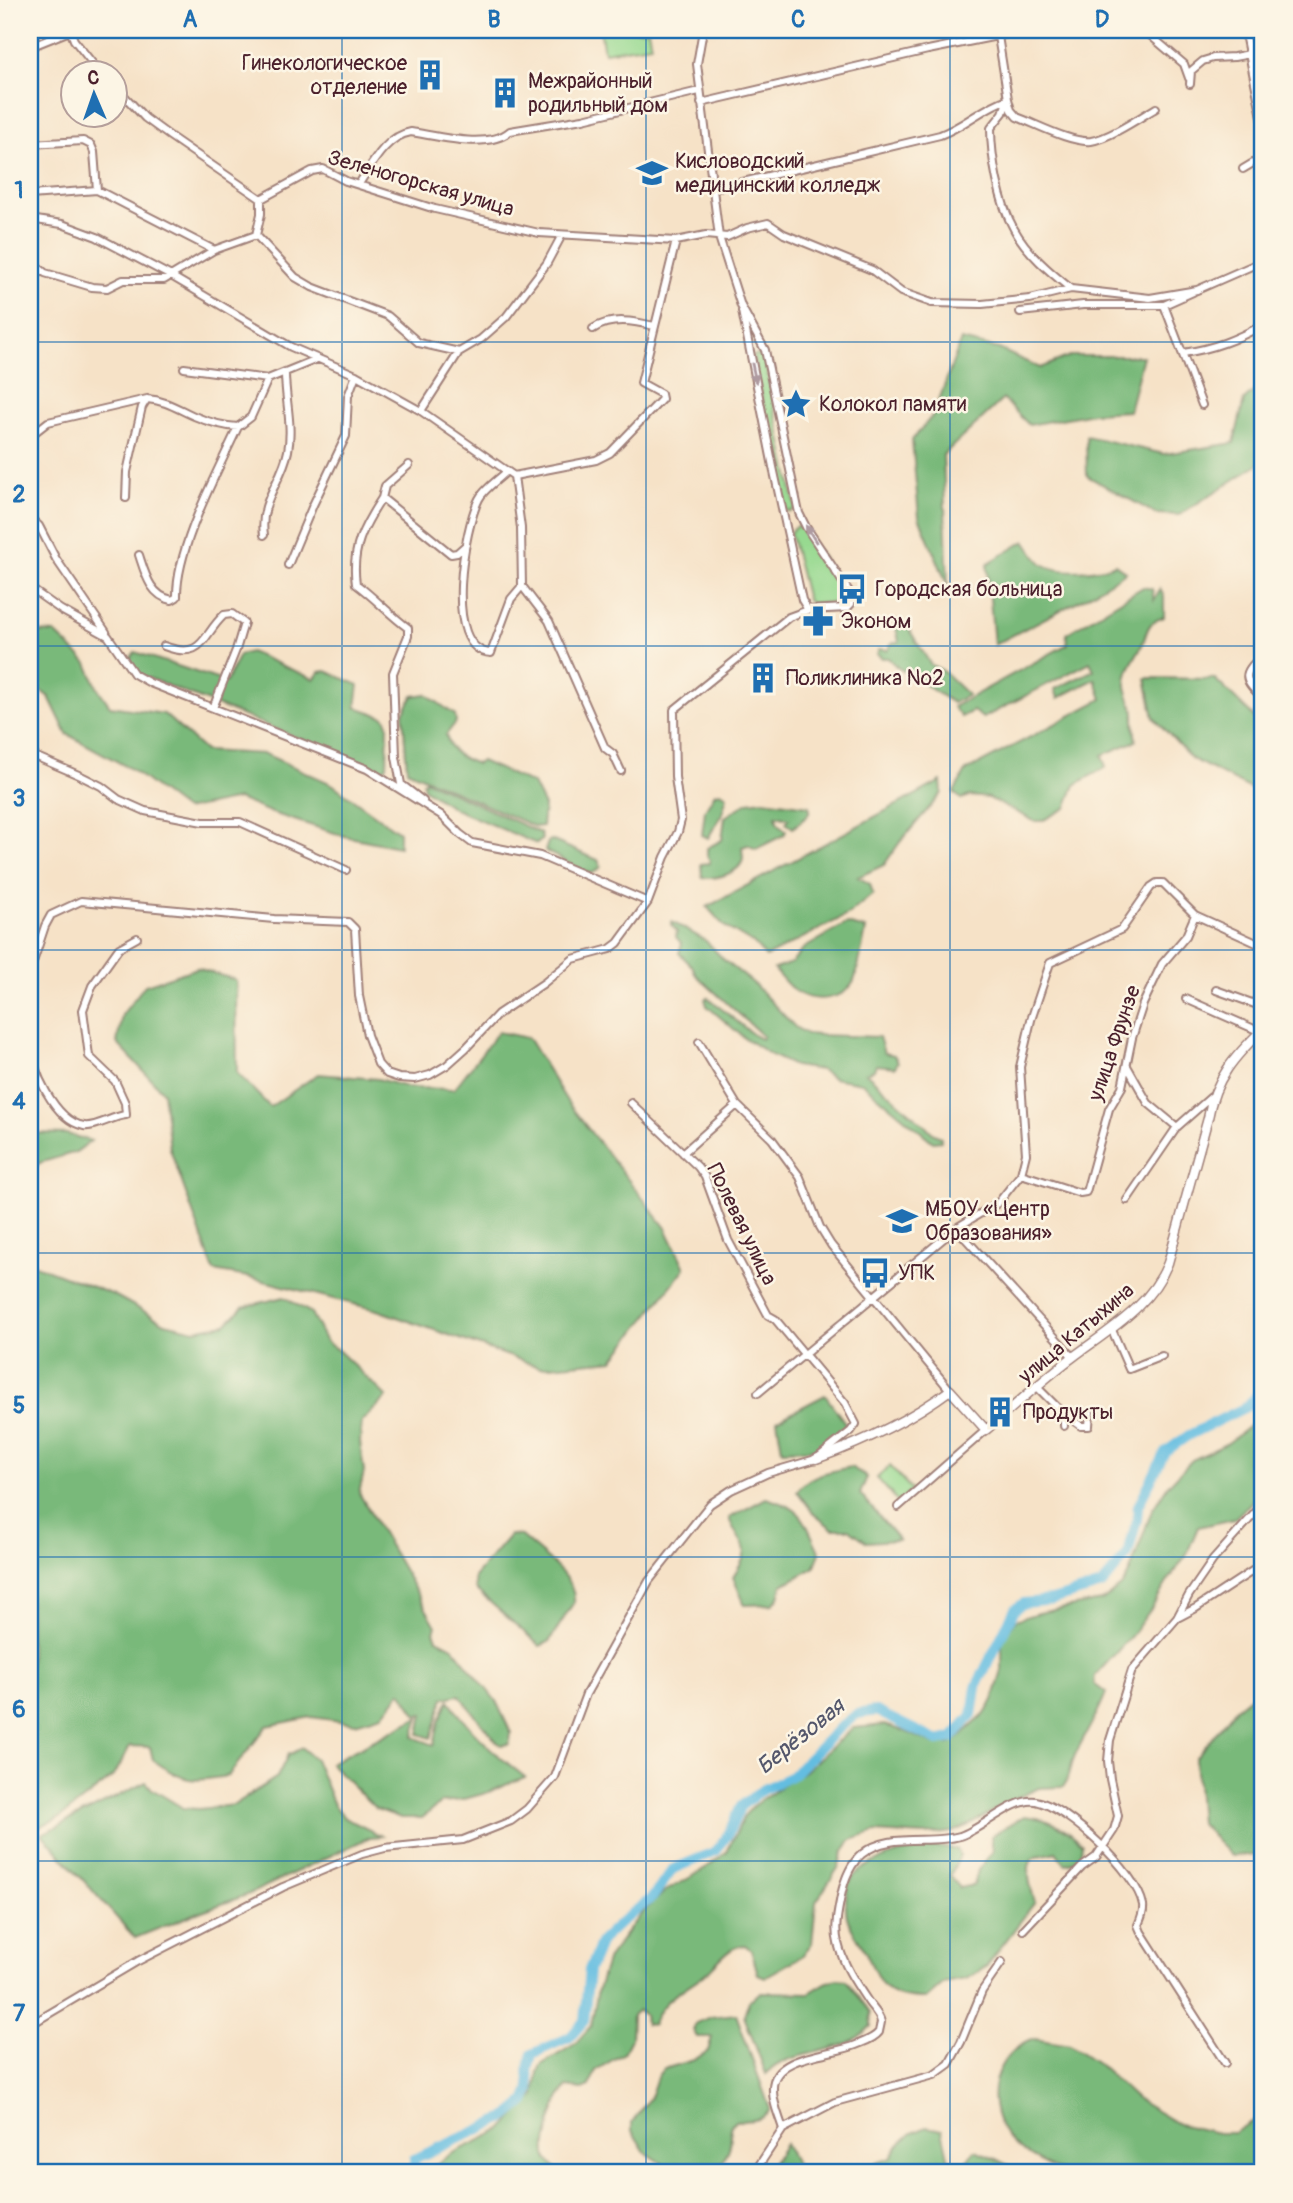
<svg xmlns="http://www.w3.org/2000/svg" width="1293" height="2203" font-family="Pangolin,sans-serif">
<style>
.green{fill:#97d990;stroke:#707c5e;stroke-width:2}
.forest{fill:#79b97a;stroke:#626c52;stroke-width:2}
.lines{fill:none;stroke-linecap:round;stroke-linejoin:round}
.river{stroke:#63bde1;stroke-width:10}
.minor-casing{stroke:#a08079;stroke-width:10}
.tertiary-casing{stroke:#a08079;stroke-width:11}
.minor{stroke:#fff;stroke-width:6}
.tertiary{stroke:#fff;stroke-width:8}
.oneway{fill:#ae9aa0}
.grid{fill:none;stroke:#1f6fb2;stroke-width:2;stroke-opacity:0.55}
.labels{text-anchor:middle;stroke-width:5;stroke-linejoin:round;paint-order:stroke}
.poi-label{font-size:21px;fill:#4a1f2b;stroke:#fcf5e5;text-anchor:start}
.street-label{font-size:21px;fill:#4a1f2b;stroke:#fcf5e5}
.water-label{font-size:23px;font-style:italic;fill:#53566b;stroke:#fcf5e5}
.neatline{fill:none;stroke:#1f6fb2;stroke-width:2.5}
.grid-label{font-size:23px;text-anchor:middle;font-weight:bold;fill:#1f6fb2}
</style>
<rect width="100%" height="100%" fill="#fcf5e5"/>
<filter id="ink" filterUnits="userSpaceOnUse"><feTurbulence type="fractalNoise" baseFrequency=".0143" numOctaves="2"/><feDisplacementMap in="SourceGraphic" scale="14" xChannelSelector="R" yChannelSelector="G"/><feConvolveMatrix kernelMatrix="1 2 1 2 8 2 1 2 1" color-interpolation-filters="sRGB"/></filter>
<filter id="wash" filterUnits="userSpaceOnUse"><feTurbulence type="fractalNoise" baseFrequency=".00686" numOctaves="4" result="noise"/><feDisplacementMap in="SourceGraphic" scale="28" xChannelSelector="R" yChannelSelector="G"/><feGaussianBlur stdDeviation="1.57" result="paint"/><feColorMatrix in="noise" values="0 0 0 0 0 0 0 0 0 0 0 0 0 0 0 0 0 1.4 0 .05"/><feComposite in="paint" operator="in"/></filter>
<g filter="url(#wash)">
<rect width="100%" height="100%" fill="#f6e2c7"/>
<path class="green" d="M600,30H648L651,45L604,52Z
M763,354L796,508L790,512L785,510L753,356Z
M797,526L803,528L846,594V601L844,603H811L807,600L790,532Z
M890,1466L912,1490L898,1502L877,1478Z"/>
<path class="forest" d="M961,340L999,349L1040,368L1070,356H1143L1129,411L1093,413L1029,425L1003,399L943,455L948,586L919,517L912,440L934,414Z
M1263,383V461L1179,515L1156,514L1087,476L1086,436L1164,454L1234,443L1244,400Z
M1025,541C1030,548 1036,559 1043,564C1058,574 1100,572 1115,564L1126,572L1084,598L994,645L987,564Z
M1143,587L1152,589L1154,600L1160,589L1164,597V617C1145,624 1149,629 1142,645C1135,659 1125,670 1126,686C1127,695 1133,704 1134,713C1134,723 1134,731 1136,741L1102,755L1106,767L1075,785L1066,808L1042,821H1034L989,798L970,796L961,799L954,792L966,771L1102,699L1095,679L1058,698L1055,689L1094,670L1090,662L983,718L973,711L961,717L953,707L1068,644L1066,634Z
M897,620L907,626L931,665L942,670L968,695L953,703L897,667L888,658H882L877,654L879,649L888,650L892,643L899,642L895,623Z
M30,632L55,633L87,663L97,687L110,706L164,714L205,751L265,754L332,784L399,832V847L344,836L272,813L238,799L185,810L131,769L67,734L49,697L30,683Z
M135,652L226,682L239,655L250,652L314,679L320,672L326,671L359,685L356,707L385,717L388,724L387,766L381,771L138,674L129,660Z
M1146,678L1215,679L1263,726V795L1192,759L1154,718Z
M426,694L455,715L456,722L446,735C451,754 460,758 477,764L481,761L533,784L544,806L542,826L535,827L407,770L403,713L413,696Z
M425,780L540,833L542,839L537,844L455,809L424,789L423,782Z
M941,781L942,793L900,842L884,865L858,877L870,884L873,894L849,914L766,957L754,944L724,926L707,907Z
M721,792L727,796L722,814L708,838L702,835L705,810L715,793Z
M763,800L809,806L810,810L807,816L793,828L786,823L789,818L776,815L777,822L786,831L784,835L756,849L748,845L742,847C742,851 743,855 743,859C740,874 713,880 702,877L701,864L710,863V860L707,856V848L722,840L725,817L748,802Z
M551,840L598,860L601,867L593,873H588L545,851L548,842Z
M672,922L705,940L724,960L753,983L795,1027L807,1034L818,1035L879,1037L884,1053L894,1055L898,1062L895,1067L876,1065L874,1070L866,1073L934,1134L941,1137V1141L933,1142L862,1083L833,1078L821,1070L794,1066L773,1056L743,1037L707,1006L705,999L707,997L755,1036L761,1039L763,1036L695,974L693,967L679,953L682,944L676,937L677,931L671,925Z
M846,924L866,929C864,938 857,977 853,983C843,1000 815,1003 798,993C789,988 781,977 774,969L792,963L803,949Z
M197,968L236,980L237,1073L270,1107L318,1074L378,1079L410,1088L454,1089L498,1032L528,1038L568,1103L666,1228L685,1268L613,1360L540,1367L377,1310L248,1277L214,1271L170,1149L163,1092L117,1043L122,1015L145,985Z
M30,1133L67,1134L91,1141L76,1152L39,1163L30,1174Z
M30,1263L114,1295L165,1323L195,1330L226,1324L243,1307L284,1297L311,1313L326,1342L339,1351L387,1397L362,1421L360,1442L364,1472L359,1493L436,1626L434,1632L437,1639L453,1647L496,1701L511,1733L509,1744L501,1745L496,1741L459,1695L444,1698L431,1738L419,1734L423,1714L417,1715L401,1692L383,1715L355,1723L311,1717L267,1726L228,1776C189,1782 186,1783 153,1760L150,1747L130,1746L114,1776L61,1817L30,1831Z
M825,1395L848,1427L815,1449L782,1450L777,1420Z
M1263,1415V1491L1234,1519L1198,1527L1186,1556L1168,1581L1151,1609L1131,1636L1095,1676L1094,1684L1106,1693C1098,1715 1085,1734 1075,1755C1070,1766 1071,1777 1063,1787L1039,1788L1010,1801L967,1826L952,1832L925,1835L875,1832L851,1840L843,1853L838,1868L816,1902L812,1943L802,1956L765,1977L758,1974L751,1950L745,1945C727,1947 719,1962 706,1973C687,1989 660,1998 653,2025L645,2024L644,2015L638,2010L632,2015L631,2039L624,2053L596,2070L590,2086L583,2089L567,2087C557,2097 541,2145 547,2158C549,2163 554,2167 558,2171L586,2173H428L431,2168L451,2154L502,2130L535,2095L538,2072L541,2065L575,2044L591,2026L598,1989L608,1958L640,1915L664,1892L700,1872L727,1852L744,1816L754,1805L806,1770L853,1728L885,1725L907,1732L934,1744H949L956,1740L985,1714L993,1700L1002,1671V1640L1015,1620L1038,1613L1102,1601L1121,1587L1129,1574L1152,1510L1169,1484L1192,1460L1228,1443Z
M851,1467L867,1477L860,1494L899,1540L867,1542L849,1529H833L815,1515L797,1491C810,1473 830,1472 851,1467Z
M766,1498C807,1510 802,1518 820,1553L814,1568L782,1585L779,1597L773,1604L745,1605L733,1577C756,1543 740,1549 729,1518Z
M510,1535L521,1536C538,1552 577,1577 574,1602L549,1642L540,1646L475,1589L474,1577Z
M1263,1686V1854L1231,1856L1200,1823L1195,1759L1236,1708Z
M449,1700C468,1730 496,1755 525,1777L486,1793L461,1800L442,1802L422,1818H401L376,1809L330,1763L419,1717L413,1737L434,1745L439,1722Z
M302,1748L315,1759L334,1805L345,1818L382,1836L370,1837L247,1895L202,1911L135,1938L42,1834L146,1782L152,1789L183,1808L199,1809L234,1805L277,1777L288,1755Z
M1024,1816C1047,1818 1067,1827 1082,1844C1081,1857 1077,1863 1065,1864L1056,1852C1050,1854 1039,1855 1034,1858C1023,1866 1032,1892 1035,1902L986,1967L966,1979L944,1983L926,1999C883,1999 882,1986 865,1951C859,1940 850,1929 847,1917C845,1907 845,1889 851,1880C862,1861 914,1847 935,1847C942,1847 950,1849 957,1849L960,1856L950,1876L960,1888L974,1885L978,1870L993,1851L991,1836Z
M838,1979L846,1980L870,2012L871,2026C840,2060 794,2045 766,2074L744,2016L749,2001L761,1992L809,1993L829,1981Z
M736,2014L770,2109C763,2123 748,2120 735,2121L730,2127C733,2145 728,2153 719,2169L689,2172L672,2169L645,2152L632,2131V2123L650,2097L658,2075L664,2069L694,2060L708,2051L712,2037H697L693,2030L696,2023L711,2017Z
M1034,2039L1070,2045L1097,2063L1136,2099L1178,2124L1218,2133H1234L1263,2114V2173H1065C1047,2166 1016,2151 1005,2134C982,2099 994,2053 1034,2039Z
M927,2127L942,2130L949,2161L957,2173H848L891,2158L899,2145L912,2133Z
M785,2144L800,2173H766Z
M975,2150L990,2156L1023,2173H958Z"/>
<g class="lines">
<path class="river" d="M414,2173V2159L507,2117L525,2102L530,2090L528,2071L532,2054L570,2037L584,2021L589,1970L601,1941L622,1921L652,1898L673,1869L716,1851L728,1834L741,1806L762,1790L792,1776L838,1729L857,1714L876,1711L938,1741L952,1738L972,1715L976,1687L1015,1609L1024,1603L1052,1600L1102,1585L1128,1554L1137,1519L1138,1506L1165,1452L1189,1435L1248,1406L1263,1387"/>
</g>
</g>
<g filter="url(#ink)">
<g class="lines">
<g class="minor-casing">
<path id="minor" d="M70,30L74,40L101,74
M1144,30L1184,64L1189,78
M1247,30L1245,34L1263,122
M998,36L1008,99L1003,113L991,128C991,157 999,203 1014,229C1027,253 1050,272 1071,289
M30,47L72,30
M1190,84L1191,71L1203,61L1213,58L1234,57L1250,54
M116,87L145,118L171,137L261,199L312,171L323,169L346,181L435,209L539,233L676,241L706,235L727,237L747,228L768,223L784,234L872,270L901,292L932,303L982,304L1030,299L1071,289L1150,298L1197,290L1263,261
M701,103L928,50L1012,33L1046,30
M30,144L83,141L91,145L94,152L97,190
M1243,169L1263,157
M359,184C372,164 386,136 411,132C438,136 488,150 510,131L583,119L699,91
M713,189L940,135C965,126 983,107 1008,99L1011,110L1017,117C1036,124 1071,143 1091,141C1110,138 1139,118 1156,108
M30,195L97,190L214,250
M30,219L62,224L97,237L171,276L291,347L356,375L421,411L514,476
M256,235L295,277L312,287L388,316L419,343L459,352
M30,260L45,273L92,287L107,288L123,280H164L214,250L256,235L261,214V199
M1164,305L1202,405
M742,311L773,467L802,600L808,610
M1020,312L1083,305H1164L1193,292
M593,329C611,317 634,321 654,326
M1183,353C1213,349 1237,339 1263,325
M184,368L268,379L317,359
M421,411L459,352L481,339L506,317L547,263L562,235
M30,436L48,422L147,399C165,400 178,409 194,416C208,422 223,426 238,427
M506,472C498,480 484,489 479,499C465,526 441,651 491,653L511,599L522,586L521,528L514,476
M514,476L596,460L610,453L662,399L661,394L641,383L676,241
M126,498L127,472L142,407L147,399
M382,498L385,486L409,465
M30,518L39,526L56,559L106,632
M264,535C259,500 282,482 288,451C293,425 285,399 285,373
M139,555C145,573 150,596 172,600L177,597C176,548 217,473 238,427L251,417L268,379
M288,565L313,505L346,436L348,396L356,375
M522,586L549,621L605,748L613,754L621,771
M30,588L61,610L108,636L134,674L150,683L367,769L441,815L460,834L472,843L540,856L648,902
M164,646C204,661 202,635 224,615L232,614L244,623L236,650L213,708
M1263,656C1240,673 1244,681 1263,698
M30,754L81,776L101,786L118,799L145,811L203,822H240L346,870
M423,801L401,784L396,757L393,673L408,636V628C389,614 375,598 356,584C351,549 363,527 382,498L451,554L457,553L466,545
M30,971L45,926L51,915L81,901L274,919L348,922L355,929L359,996L367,1035L378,1064L387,1074L399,1078L415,1079L430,1075L447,1065L466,1048L498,1014L544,983L573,959L610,949L618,943L648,902L665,857L678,832L681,820L675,777L674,710L789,617L808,610L847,608L851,604L852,596L806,527L799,513L765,350L741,306L719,237L697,64L703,30
M1216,990L1263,1007
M1186,999L1261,1032
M30,1042C30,1068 55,1121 84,1126C95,1128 113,1116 126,1115L125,1103L115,1081L89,1056L83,1010L92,986L119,948L137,938
M699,1042L737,1105L772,1139L800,1177L820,1227L831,1245L950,1390
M1127,1066L1148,1103L1177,1127
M683,1153L737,1105
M1021,1174L1080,1193L1086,1192L1109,1109L1122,1087L1132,1038L1143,1004L1162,964L1186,936L1195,915
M1127,1200L1177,1127L1211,1097
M956,1228L1073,1357
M1112,1330L1129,1369L1162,1356
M1037,1387L1064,1414V1426
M758,1393L956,1228L998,1203L1021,1174L1026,1154L1020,1067L1031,1020L1050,963L1122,929L1151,887L1157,883H1163L1195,915L1263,946
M1064,1414L1081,1426H1089L1090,1412
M898,1507L986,1430
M1179,1617L1196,1608L1263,1564
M1023,1930L1082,1867L1096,1857L1114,1830L1118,1816L1110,1779L1108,1761L1110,1740L1132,1670L1177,1618L1189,1595L1213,1560L1263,1504
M30,2025L138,1961L283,1887L362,1854L385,1848L463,1840L511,1821L527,1809L555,1777L586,1694L649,1581L710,1504L731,1490L768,1473L816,1459L851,1431L856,1424L845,1403L775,1319L768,1315L728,1240L705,1177L698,1167L631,1103
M783,2129C779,2116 772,2101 773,2088C773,2055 832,2055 856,2045C863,2042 874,2039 879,2032C879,2031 881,2023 881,2022C879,2013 871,2007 867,2000C855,1982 843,1964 838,1943C834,1928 838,1912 841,1896C844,1881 850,1864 862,1854C888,1832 929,1845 960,1836C982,1829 1014,1797 1036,1801C1067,1807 1137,1872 1143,1905C1144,1912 1141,1918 1138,1925L1141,1932L1225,2063
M754,2173L783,2129L835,2102L934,2075L949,2064L961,2042L982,1991L1002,1962"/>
</g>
<g class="tertiary-casing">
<path id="tertiary" d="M816,1459C863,1442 910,1420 950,1390L986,1430C1015,1406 1043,1379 1073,1357C1109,1330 1151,1306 1168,1263L1208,1118C1215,1078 1235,1056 1263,1029"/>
</g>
<use href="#minor" class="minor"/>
<use href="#tertiary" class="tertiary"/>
</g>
<defs><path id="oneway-solid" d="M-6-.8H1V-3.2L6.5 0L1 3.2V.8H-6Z" transform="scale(1.75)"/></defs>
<g class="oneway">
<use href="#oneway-solid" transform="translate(754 373) rotate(78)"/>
<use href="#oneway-solid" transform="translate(811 534) rotate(-122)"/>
</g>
</g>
<path class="grid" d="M342,30V2173M646,30V2173M950,30V2173M30,342H1263M30,646H1263M30,950H1263M30,1253H1263M30,1557H1263M30,1861H1263"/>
<defs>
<g id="building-bare" transform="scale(2.415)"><path d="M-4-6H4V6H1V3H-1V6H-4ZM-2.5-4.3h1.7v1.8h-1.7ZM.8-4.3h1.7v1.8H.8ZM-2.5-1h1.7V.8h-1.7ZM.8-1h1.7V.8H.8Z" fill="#1f6fb2" stroke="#fcf5e5" stroke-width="2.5" paint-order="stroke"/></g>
<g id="university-bare" transform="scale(2.415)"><path d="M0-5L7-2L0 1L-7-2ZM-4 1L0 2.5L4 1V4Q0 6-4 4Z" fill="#1f6fb2" stroke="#fcf5e5" stroke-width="2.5" paint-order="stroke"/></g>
<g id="sight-bare" transform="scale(2.415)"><path d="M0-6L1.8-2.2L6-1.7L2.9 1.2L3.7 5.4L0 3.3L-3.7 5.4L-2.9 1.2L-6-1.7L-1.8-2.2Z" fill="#1f6fb2" stroke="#fcf5e5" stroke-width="2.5" paint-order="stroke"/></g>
<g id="bus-bare" transform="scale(2.415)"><path d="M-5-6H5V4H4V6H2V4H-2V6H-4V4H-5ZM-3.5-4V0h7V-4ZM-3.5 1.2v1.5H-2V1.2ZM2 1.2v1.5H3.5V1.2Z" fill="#1f6fb2" stroke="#fcf5e5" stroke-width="2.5" paint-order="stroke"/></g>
<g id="pharmacy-bare" transform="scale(2.415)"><path d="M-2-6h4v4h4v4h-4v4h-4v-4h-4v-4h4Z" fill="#1f6fb2" stroke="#fcf5e5" stroke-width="2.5" paint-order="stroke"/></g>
</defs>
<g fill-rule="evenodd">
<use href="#building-bare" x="430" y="75"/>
<use href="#building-bare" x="505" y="93"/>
<use href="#university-bare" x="652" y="173"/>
<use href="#sight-bare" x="796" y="404"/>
<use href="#bus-bare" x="852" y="589"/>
<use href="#pharmacy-bare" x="818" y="621"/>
<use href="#building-bare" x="763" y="678"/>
<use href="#university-bare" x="902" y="1221"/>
<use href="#bus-bare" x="875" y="1273"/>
<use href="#building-bare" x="1000" y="1412"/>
</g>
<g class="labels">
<g class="poi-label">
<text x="407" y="70" text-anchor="end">Гинекологическое<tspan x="407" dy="24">отделение</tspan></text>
<text x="528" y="88">Межрайонный<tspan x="528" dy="24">родильный дом</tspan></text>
<text x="675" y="168">Кисловодский<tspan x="675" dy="24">медицинский колледж</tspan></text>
<text x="819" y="411">Колокол памяти</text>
<text x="875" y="596">Городская больница</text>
<text x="841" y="628">Эконом</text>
<text x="786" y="685">Поликлиника №2</text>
<text x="925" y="1216">МБОУ «Центр<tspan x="925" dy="24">Образования»</tspan></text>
<text x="898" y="1280">УПК</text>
<text x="1023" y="1419">Продукты</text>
</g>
<g class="street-label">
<text transform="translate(421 183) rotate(16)" y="7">Зеленогорская улица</text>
<text transform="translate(1114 1043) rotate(-71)" y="7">улица Фрунзе</text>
<text transform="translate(742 1224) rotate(64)" y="7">Полевая улица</text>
<text transform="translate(1076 1333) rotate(-40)" y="7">улица Катыхина</text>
</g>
<g class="water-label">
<text transform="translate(800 1736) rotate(-39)" y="8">Берёзовая</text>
</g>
</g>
<rect width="1293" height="2203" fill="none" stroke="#fcf5e5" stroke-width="77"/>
<g transform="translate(94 94) rotate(358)"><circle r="33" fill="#fcf5e5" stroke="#b59f9b" stroke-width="2"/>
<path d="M0-5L12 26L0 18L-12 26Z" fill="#1f6fb2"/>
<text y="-10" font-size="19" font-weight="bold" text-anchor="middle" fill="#4a1f2b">С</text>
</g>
<rect x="38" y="38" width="1216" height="2126" class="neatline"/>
<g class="grid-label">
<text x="190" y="27">A</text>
<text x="494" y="27">B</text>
<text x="798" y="27">C</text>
<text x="1102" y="27">D</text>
<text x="19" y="198">1</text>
<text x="19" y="502">2</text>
<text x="19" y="806">3</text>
<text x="19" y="1109">4</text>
<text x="19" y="1413">5</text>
<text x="19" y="1717">6</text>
<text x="19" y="2021">7</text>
</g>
</svg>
